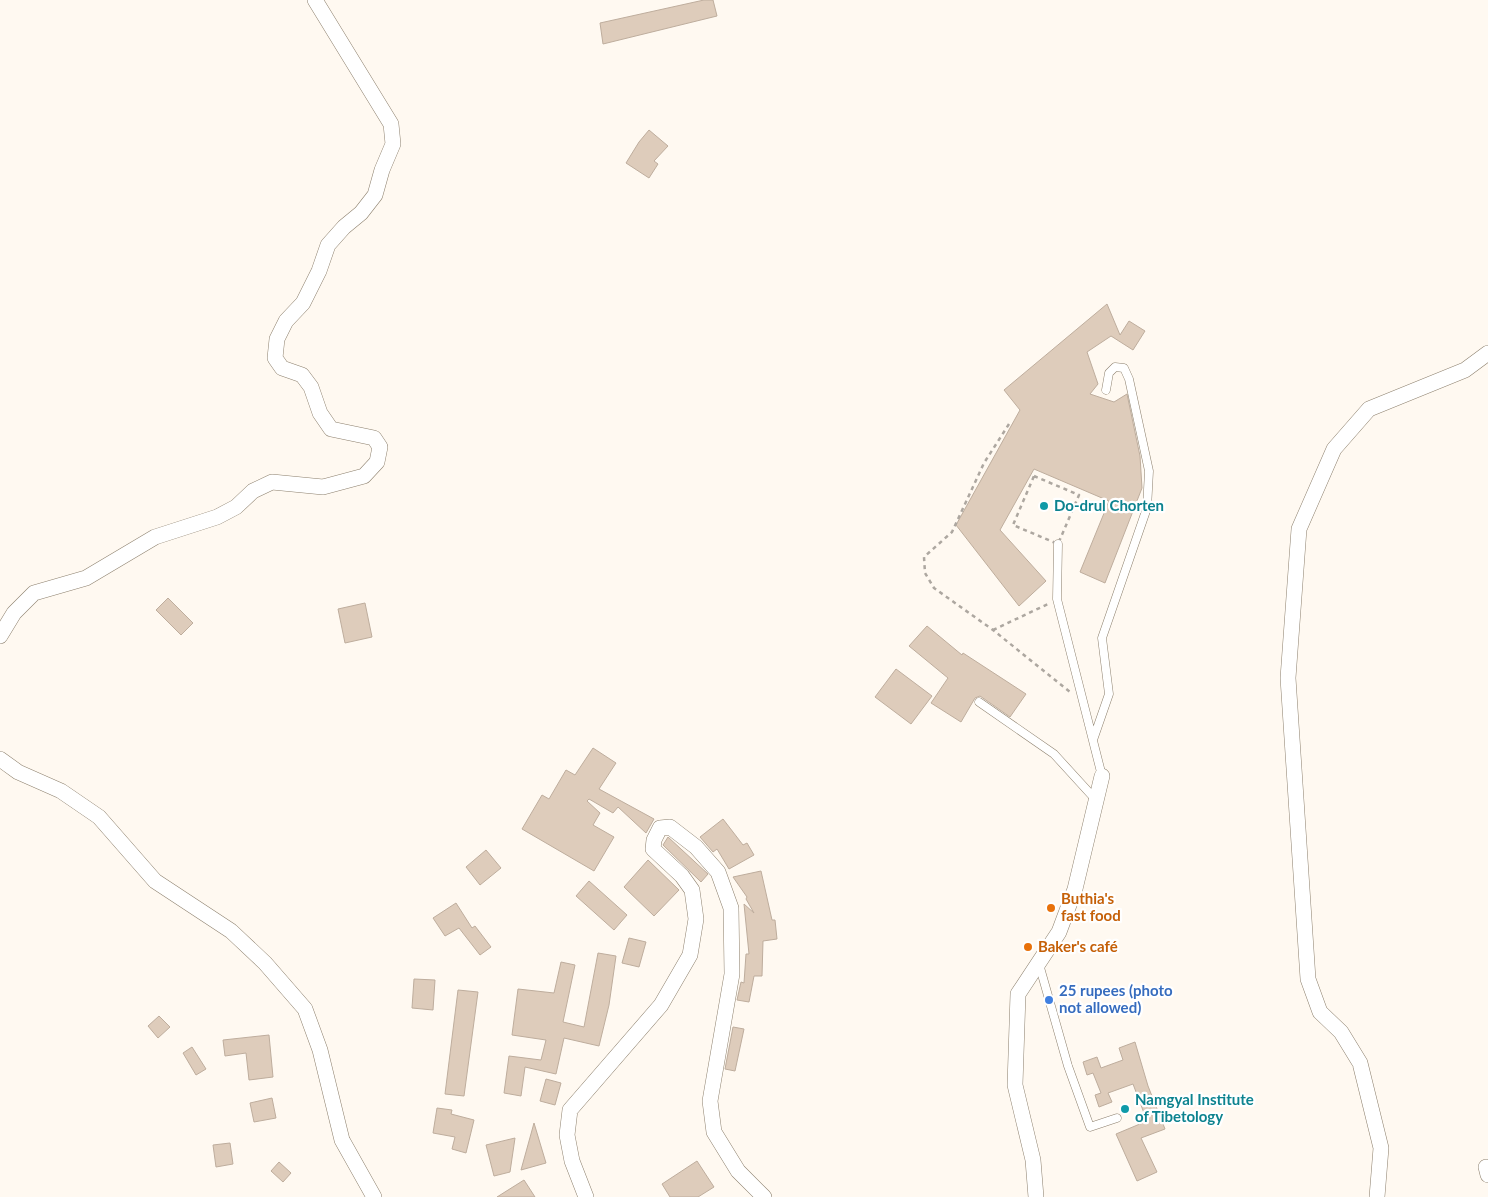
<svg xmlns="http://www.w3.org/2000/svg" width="1488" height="1197" font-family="Lato,sans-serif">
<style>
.building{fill:#deccbb;stroke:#bead9d}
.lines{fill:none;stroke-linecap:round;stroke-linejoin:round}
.service-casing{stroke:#8d806e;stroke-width:9}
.minor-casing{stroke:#8d806e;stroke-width:16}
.path{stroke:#ada7a0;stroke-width:2.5;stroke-dasharray:4 4;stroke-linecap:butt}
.service{stroke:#fff;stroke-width:8}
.minor{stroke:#fff;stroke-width:15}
.culture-dot{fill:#0f9aa8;stroke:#fff;stroke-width:2}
.food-dot{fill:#e8710a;stroke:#fff;stroke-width:2}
.shop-dot{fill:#3f7fe0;stroke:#fff;stroke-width:2}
.labels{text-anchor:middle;stroke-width:4.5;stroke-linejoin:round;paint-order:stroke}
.culture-label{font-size:15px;font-weight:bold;fill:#0d838f;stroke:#fff;text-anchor:start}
.food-label{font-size:15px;font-weight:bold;fill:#c56008;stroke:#fff;text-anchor:start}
.shop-label{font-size:15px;font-weight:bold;fill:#366cbe;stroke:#fff;text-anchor:start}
</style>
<rect width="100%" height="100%" fill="#fff9f1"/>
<path class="building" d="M704,0H713L717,16L603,44L600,23Z
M649,130L668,146L654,161L658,164L649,178L626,163L639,142Z
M1107,304L1120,335L1129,321L1145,331L1133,350L1111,336L1087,352L1098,384L1090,394L1114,402L1127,394L1140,456L1142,488L1105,583L1080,572L1109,501L1034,469L1000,530L1046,581L1019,606L956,525L1020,410L1004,390Z
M168,598L193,623L181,635L156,610Z
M365,603L372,637L345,643L338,609Z
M927,626L962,655L963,653L1026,694L1010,717L980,696L975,698L961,722L931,703L948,678L909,646Z
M896,669L932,696L911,724L875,697Z
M593,748L616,763L599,789L654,819L646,833L618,807L613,813L589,799L587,801L600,813L593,825L614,837L594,871L522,829L542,795L549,799L566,770L575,775Z
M723,819L743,845L747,843L754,855L729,869L717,849L713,852L700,837Z
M668,837L708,874L701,882L663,845Z
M486,850L501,868L480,885L466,867Z
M648,860L679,890L654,916L624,887Z
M761,871L772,920H775L777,939L763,941L762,976H754L749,1002L737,1000L741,982L744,983L746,954H749L744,904L754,913L746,899L747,897L733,877Z
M589,881L627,915L614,930L576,896Z
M456,903L472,928L475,926L491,947L480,955L459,928L445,936L433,918Z
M629,938L646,942L639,967L622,963Z
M598,953L616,956L609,1005L599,1046L564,1038L556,1074L525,1067L521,1096L504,1093L509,1056L541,1060L546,1040L512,1035L518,989L554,993L561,962L575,965L563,1022L584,1027Z
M414,979L435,980L433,1010L412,1008Z
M458,990L478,992L464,1096L445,1094Z
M159,1016L170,1027L158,1038L148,1026Z
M733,1027L744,1029L735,1071L725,1069Z
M269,1035L273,1077L249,1080L246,1053L225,1056L223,1040Z
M1135,1042L1148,1086L1165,1129L1141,1138L1157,1172L1137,1181L1116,1134L1147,1121L1133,1084L1108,1093L1112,1102L1099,1107L1095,1095L1101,1093L1093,1073L1087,1075L1083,1062L1097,1057L1101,1068L1123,1060L1119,1048Z
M192,1047L206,1069L196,1075L183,1053Z
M546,1079L561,1083L555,1105L540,1101Z
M272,1098L276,1118L254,1122L250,1103Z
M437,1108L452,1110L451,1114L474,1120L466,1153L452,1149L455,1137L433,1133Z
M534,1123L546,1163L521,1170Z
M515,1138L510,1172L494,1176L486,1145Z
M230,1143L233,1164L216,1167L213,1145Z
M697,1161L714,1187L698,1197H670L662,1184Z
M279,1162L291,1173L283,1182L271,1171Z
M524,1180L535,1197H497Z"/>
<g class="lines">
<g class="service-casing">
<path id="service" d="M1058,544L1057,599L1102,776
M979,702L1054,754L1096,800
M1093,740L1109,694L1102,638L1147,508L1149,471L1129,379L1124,368L1115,367L1109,373L1106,390
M1039,964L1068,1066L1090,1127L1117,1118"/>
</g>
<g class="minor-casing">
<path id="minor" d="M0,636L14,613L34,593L86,578L155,537L217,517L236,507L253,491L272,482L323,487L364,476L377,462L380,447L374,438L331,429L320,413L311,387L302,375L282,368L275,358L277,339L286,321L303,303L319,271L328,245L344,227L361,213L375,195L382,170L393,144L391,124L315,0
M0,759L18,772L61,791L99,817L155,881L231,931L265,963L305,1009L320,1050L342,1140L374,1197
M1486,1167L1488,1175
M586,1197L572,1161L567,1135L570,1110L661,1005L690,955L696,919L692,890L682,876L653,849L654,840L660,828L670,827L696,847L718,872L731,908L732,974L710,1101L714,1132L738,1171L764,1197
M1036,1197L1033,1160L1015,1085L1018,994L1059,932L1075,889L1102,776
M1377,1197L1381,1148L1360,1063L1341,1032L1320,1012L1308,979L1288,678L1299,529L1334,449L1369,409L1465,370L1488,353"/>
</g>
<path class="path" d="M1009,424L984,463L952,532L924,557L925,573L934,588L993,630L1070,692
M1034,476L1079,495L1058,544L1013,525Z
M993,630L1048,604"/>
<use href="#service" class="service"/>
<use href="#minor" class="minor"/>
</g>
<g class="culture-dot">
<circle cx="1044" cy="506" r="5"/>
<circle cx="1125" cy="1109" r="5"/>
</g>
<g class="food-dot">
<circle cx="1051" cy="908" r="5"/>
<circle cx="1028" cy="947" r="5"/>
</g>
<circle class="shop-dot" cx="1049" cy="1000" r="5"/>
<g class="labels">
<g class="culture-label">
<text x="1054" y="511">Do-drul Chorten</text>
<text x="1135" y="1105">Namgyal Institute<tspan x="1135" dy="17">of Tibetology</tspan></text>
</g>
<g class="food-label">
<text x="1061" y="904">Buthia's<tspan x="1061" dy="17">fast food</tspan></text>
<text x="1038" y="952">Baker's café</text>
</g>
<g class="shop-label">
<text x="1059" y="996">25 rupees (photo<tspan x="1059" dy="17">not allowed)</tspan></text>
</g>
</g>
</svg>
